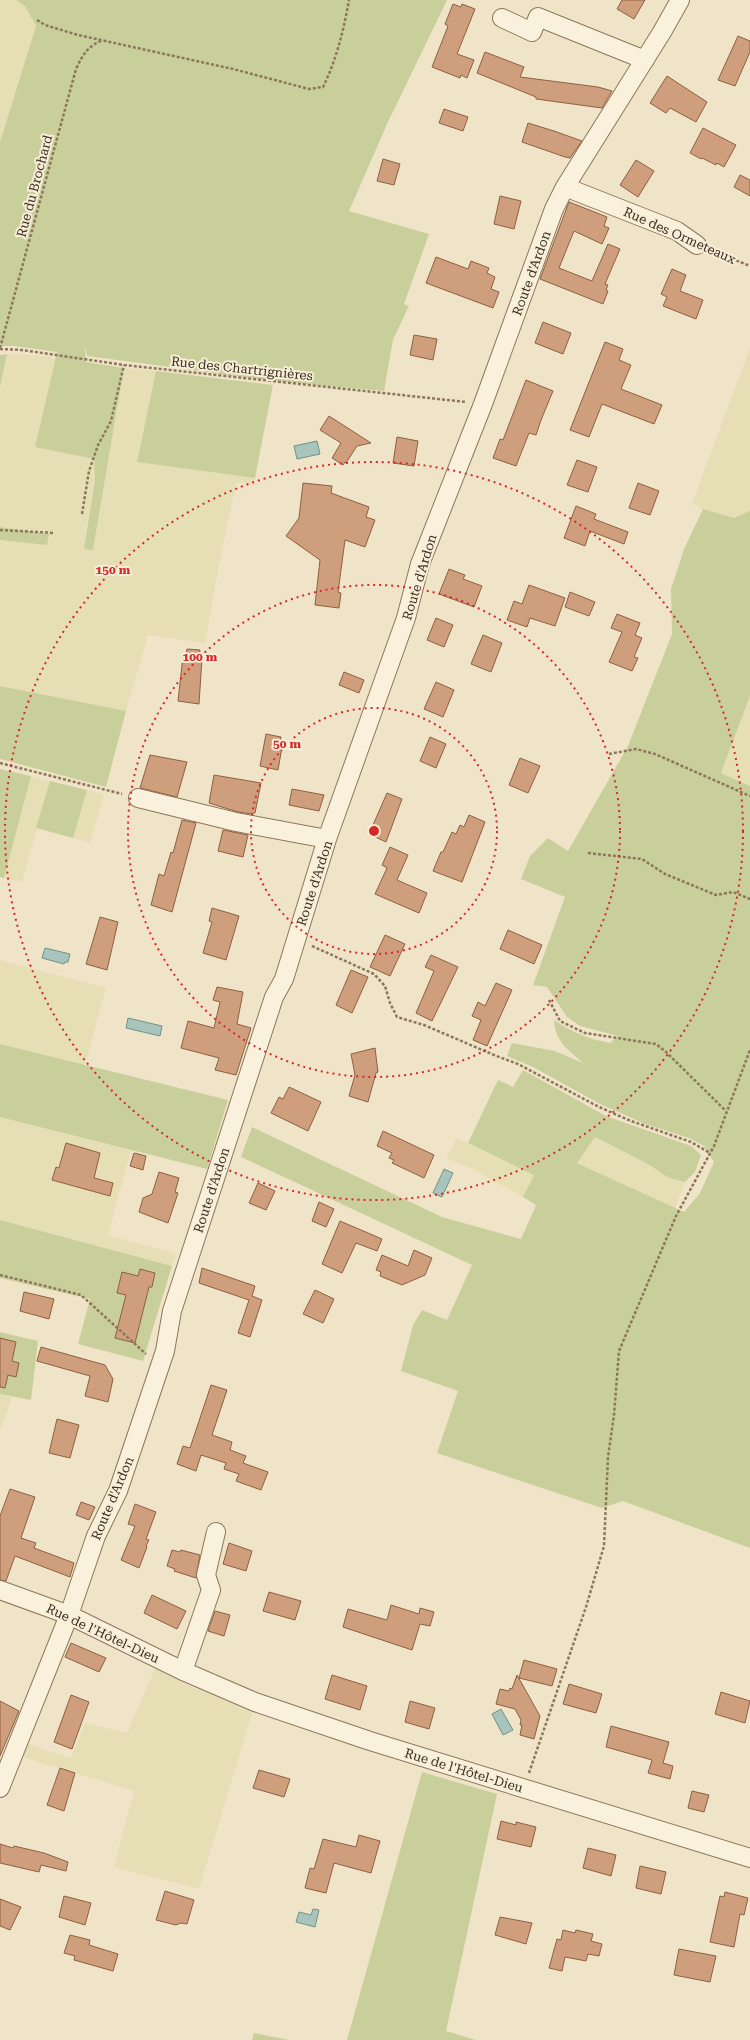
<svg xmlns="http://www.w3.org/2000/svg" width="750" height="2040" font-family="'Roboto Serif',serif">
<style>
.farmland{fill:#e6deb5}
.green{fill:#c9cf9b}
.water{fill:#a9c4bc;stroke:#6f938a}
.building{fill:#cf9f7d;stroke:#8d5f41}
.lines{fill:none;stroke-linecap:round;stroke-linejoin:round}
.minor-casing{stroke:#8d765c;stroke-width:20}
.path{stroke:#8d765c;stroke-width:2.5;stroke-dasharray:3 2;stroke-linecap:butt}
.minor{stroke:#faf1dc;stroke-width:18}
.ring{fill:none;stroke:#d62828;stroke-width:2;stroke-dasharray:2 4}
.labels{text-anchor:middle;stroke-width:4;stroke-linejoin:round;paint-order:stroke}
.street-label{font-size:13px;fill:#3d2e20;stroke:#f7eed8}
.centre{fill:#d62828;stroke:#f7eed8;stroke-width:2}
.ring-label{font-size:12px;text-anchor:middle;font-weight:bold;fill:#d62828;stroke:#f7eed8;stroke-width:4;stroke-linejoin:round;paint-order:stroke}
</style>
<rect width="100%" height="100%" fill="#f0e4c8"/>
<path class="farmland" d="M0,0H16L25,6L36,26L0,142Z
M750,348V511L734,518L703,509L692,504Z
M7,354L45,356L55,359L35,447L94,459L95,480L84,549L93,550L124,368L156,371L137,462L255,478L254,484L236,483L219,564L205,643L148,635L126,711L0,686V540L46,545L49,534L0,527V387Z
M750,696V786L721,773Z
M31,776L50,781L22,882L4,878Z
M87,790L104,794L90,843L73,838Z
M0,960L106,988L85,1065L0,1044Z
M0,1117L131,1150L108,1235L176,1254L172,1266L0,1220Z
M595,1137L648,1164L669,1178L685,1182L675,1208L577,1163Z
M457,1138L534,1175L523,1197L473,1169L446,1158Z
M0,1394L12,1397L0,1431Z
M155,1669L192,1687L253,1710L199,1889L114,1867L134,1791L23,1757L28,1744L71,1758L85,1723L127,1733Z"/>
<path class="green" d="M16,0H447L388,122L349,211L429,234L404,304L409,306L393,340L384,391L274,381L87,356L85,345L86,362L124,368L93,550L84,549L95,480L94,459L35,447L57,352L14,346H0V142L36,26L25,6Z
M7,354L0,387V355Z
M156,371L273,385L255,478L137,462Z
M703,509L734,518L750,511V696L721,773L750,786V1548L623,1501L602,1508L437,1453L458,1391L401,1371L413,1325L422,1310L447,1320L472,1265L241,1157L252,1127L442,1217L521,1239L536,1205L523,1197L534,1175L468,1143L498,1080L513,1087L523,1070L606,1116L691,1146L701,1155L695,1172L685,1182L669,1178L648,1164L595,1137L577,1163L684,1212L700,1193L714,1162L704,1146L689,1138L645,1124L600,1104L533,1067L507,1056L512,1043L555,1051L583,1063C569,1050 555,1042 554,1020C574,1033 586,1038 610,1043L618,1036L580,1026L567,1017L547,987L533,985L565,897L521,879L530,856L548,838L568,851L628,746L672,634L671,589L684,549Z
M0,527L49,534L47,545L0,540Z
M0,686L126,711L106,787L0,759Z
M0,769L31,776L4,878L0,877Z
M50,781L87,790L73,838L36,828Z
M0,1044L228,1100L207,1169L0,1117Z
M0,1220L172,1266L143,1361L78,1344L90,1299L0,1278Z
M0,1332L38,1341L31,1400L0,1394Z
M422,1772L497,1794L446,2031L476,2040H347Z
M254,2033L289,2040H252Z"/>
<path class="water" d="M317,441L320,454L297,459L294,446Z
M45,948L70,954L68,962H65L64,964L42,958Z
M128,1018L162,1026L160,1036L126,1028Z
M444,1169L453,1173L442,1197L433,1193Z
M501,1709L513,1730L503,1735L492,1714Z
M313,1909L319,1910L315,1927L296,1922L299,1912L311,1915Z"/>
<path class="building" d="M622,0H645L634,19L617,9Z
M453,4L461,7L462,4L475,9L457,54L474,60L467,78L461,75L460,78L432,67L448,26L445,24Z
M738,36L750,41V52L735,86L718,80Z
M485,52L524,67L520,77L598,87L612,91L602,108L536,99V97L477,73Z
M667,76L707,102L696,122L670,108L666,113L650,103Z
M444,109L468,117L463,131L439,123Z
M528,123L554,131L582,141L570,158L565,157L522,142Z
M703,128L736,145L724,167L717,163L716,165L702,158L701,159L690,153Z
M383,159L400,164L394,185L377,181Z
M636,160L654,171L638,197L620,185Z
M740,175L750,180V196L734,187Z
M500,196L521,201L514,229L494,224Z
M569,202L607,217L604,226L609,228L602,244L574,231L559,268L592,281L608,244L620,249L605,284L608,285L606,290L608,291L603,304L540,279Z
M436,257L468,269L471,261L489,268L487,273L495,277L491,289L499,292L493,308L426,283Z
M672,269L686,275L680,291L703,300L696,319L663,306L667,297L661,294Z
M543,322L571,333L563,354L535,343Z
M414,335L437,339L433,360L410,355Z
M605,342L623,349L619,360L631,365L621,389L662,405L654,424L602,404L589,437L570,430Z
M526,380L553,391L541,420L536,435L529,433L516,466L493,458L500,439L503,440Z
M329,416L371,443L357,446L346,463L345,462L343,465L332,458L341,443L320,430Z
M397,437L418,441L414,466L393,463Z
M577,460L597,467L588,492L567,485Z
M303,483L332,486L331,493L369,507L366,517L375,520L365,547L345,540L338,592L341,593L339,608L315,605L320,560L286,536L299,518Z
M638,483L659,491L650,515L629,508Z
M576,506L596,514L594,519L628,532L624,544L590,531L585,546L564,538Z
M449,569L465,575L463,579L482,586L474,607L439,594Z
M529,585L565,598L555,626L530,618L527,627L507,620L514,601L522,604Z
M570,592L595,602L589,616L565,607Z
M617,614L640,623L635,635L642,638L634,657L638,658L632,671L609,662L622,632L611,628Z
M436,618L453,625L444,647L427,640Z
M483,635L502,643L491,672L471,664Z
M187,649L200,650L199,658H202L199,704L178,701L183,656H186Z
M344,672L364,680L359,693L339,685Z
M436,682L454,690L443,717L424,709Z
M266,734L281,737L279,746L282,747L278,770L260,766Z
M430,737L446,744L436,768L420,761Z
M150,755L187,762L177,797L140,788Z
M520,758L540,766L528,793L509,785Z
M214,775L261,783L255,813H253L252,814L238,812L209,803Z
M292,789L324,795L319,811L289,805Z
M387,793L402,799L386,842L369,834Z
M469,815L485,822L462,882L433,871L441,852H443L452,832L456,834L460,825L464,827Z
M182,820L196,823L172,912L151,905L159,874L164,876L171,852L173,853Z
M223,830L248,835L243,857L218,851Z
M390,847L408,855L397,880L427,893L419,913L375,894L387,868L382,865Z
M212,908L239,916L226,960L203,953L212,922L209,921Z
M100,917L118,922L107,970L86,964Z
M508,930L542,945L534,964L500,949Z
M385,935L405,944L390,976L370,967Z
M431,955L458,967L432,1021L416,1013L434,971L425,967Z
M351,970L368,977L352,1013L336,1005Z
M496,983L512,990L487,1046L473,1040L481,1020L472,1016L478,1002L485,1006Z
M217,987L243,992L237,1024L251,1028L236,1075L215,1070L219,1058L181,1048L188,1021L214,1028L220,1002L213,1000Z
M375,1048L378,1072L376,1073L368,1102L349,1096L355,1075L351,1054Z
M289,1087L321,1102L308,1131L271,1113L279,1097L283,1099Z
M383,1131L434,1155L424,1178L392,1163L394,1160L389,1158L392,1153L377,1146Z
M66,1143L100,1153L94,1178L113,1183L110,1196L52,1180L56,1167L59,1168Z
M134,1153L146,1156L143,1170L130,1166Z
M159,1172L179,1178L175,1192L178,1193L168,1223L139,1212L143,1198L152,1194Z
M258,1183L275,1191L266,1210L249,1203Z
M319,1202L334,1209L326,1227L312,1221Z
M340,1221L382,1239L377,1251L356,1243L342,1273L322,1264Z
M414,1250L432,1258L425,1275L402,1285L380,1276L381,1272L376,1270L382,1255L408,1266Z
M202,1268L255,1286L252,1296L262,1300L250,1337L238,1333L249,1300L199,1283Z
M140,1269L155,1273L152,1287H149L135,1343L115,1338L126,1295L117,1293L122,1272L138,1276Z
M315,1290L334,1299L323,1323L303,1314Z
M24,1292L54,1299L49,1319L20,1311Z
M0,1338L16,1342L12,1361L19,1363L16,1377L8,1375L5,1388L0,1387Z
M41,1347L105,1365L113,1379L108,1402L85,1396L90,1376L37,1361Z
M211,1385L227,1390L212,1435L232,1442L230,1450L246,1456L243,1463L268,1472L261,1490L236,1481L239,1474L224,1469L226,1463L201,1455L196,1471L177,1464L183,1446L190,1448Z
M57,1419L79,1425L70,1458L49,1453Z
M10,1489L35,1497L21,1538L36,1543L34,1548L74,1563L70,1577L15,1556L6,1581L0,1580V1516Z
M81,1502L95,1507L89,1520L76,1515Z
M135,1504L156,1512L146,1539L149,1540L146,1546L147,1547L139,1568L121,1560L135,1526L128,1524Z
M229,1543L252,1551L246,1571L223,1564Z
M172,1550L180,1552L181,1550L200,1555L196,1578L174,1571L175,1569L167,1566Z
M269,1592L301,1601L295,1620L263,1611Z
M152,1595L186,1611L177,1629L144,1613Z
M391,1605L419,1614L420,1608L434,1612L430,1626L420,1624L412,1650L343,1627L348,1609L387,1620Z
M215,1611L230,1615L224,1636L208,1631Z
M71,1643L106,1658L99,1672L65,1657Z
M524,1660L557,1669L552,1686L519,1678Z
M332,1675L367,1686L360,1710L325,1699Z
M517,1675L540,1716L534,1739L520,1735L522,1725H520L521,1720L515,1709L496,1704L500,1689L509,1691L510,1688L512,1689Z
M569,1684L602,1694L596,1713L563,1704Z
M721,1692L750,1701L745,1723L715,1714Z
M71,1695L89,1702L72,1749L54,1742Z
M0,1701L19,1711L0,1756Z
M410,1701L435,1708L429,1729L405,1722Z
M611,1726L669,1742L663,1763L673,1766L670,1779L648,1773L652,1760L606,1747Z
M60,1768L75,1773L64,1811L47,1805Z
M259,1770L290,1779L284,1797L253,1788Z
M692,1791L709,1795L704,1812L688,1808Z
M501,1821L516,1825V1822L536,1827L531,1847L497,1839Z
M359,1835L380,1841L371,1873L334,1863L326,1893L305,1888L310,1868L314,1869L323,1839L356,1847Z
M0,1844L13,1848L14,1846L44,1853L68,1862L66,1871L41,1865L39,1872L0,1863Z
M588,1848L616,1855L611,1876L583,1868Z
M640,1866L666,1872L661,1894L636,1888Z
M165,1891L194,1900L187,1924L181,1923L176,1925L156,1920Z
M725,1892L748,1898L744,1915L740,1914L734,1947L710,1942L720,1896L724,1897Z
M64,1896L91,1903L85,1925L59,1917Z
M0,1899L21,1907L10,1930L0,1926Z
M500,1917L532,1923L526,1944L495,1935Z
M563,1930L575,1933L576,1930L593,1934L591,1941L602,1944L599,1956L588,1954L586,1961L565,1957L562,1971L549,1968L557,1939L561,1940Z
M70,1935L90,1940L89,1945L118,1954L113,1971L74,1960L75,1956L64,1953Z
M679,1949L716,1956L710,1982L674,1975Z"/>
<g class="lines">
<g class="minor-casing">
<path id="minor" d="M502,18L532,32L538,17L645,60
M565,187L677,231L697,245
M138,798L236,822L327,839
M0,1590L69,1615L183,1671L255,1702L370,1741L750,1858
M183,1671L211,1590L206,1575L216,1532
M0,1788L69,1615L96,1536L118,1491L165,1351L172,1311L274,997L284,979L327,839L406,618L420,564L483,404L554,209L565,187L662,32L680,0"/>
</g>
<path class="path" d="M37,20L45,25L78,35L233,69L309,89L323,87C336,61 344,29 349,0
M713,251L750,266
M0,348L76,69C83,54 88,46 103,40
M0,349L22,350L124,365L466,402
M82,514L89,471L98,445L111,421L124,365
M0,530L55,533
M609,754L636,749L655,754L750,796
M0,763L122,794
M588,853L642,859L665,874L716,895L733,892L750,899
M312,946L374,974L385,986L390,1003L397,1017L424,1025L494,1055L518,1064L599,1107L631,1121L691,1142L710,1153
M549,1000L560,1021L585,1033L656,1044L666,1052L726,1111
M0,1275L81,1295L146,1354
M529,1773L586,1607L604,1546L608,1457L614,1415L619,1351L676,1216L714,1146L750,1050"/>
<use href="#minor" class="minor"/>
</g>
<g class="ring">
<circle cx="374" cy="831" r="123"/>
<circle cx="374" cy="831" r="246"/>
<circle cx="374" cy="831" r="369"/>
</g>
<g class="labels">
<g class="street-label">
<text transform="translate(34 186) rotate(-75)" y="5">Rue du Brochard</text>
<text transform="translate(680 235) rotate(24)" y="5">Rue des Ormeteaux</text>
<text transform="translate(531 273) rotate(-70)" y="5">Route d'Ardon</text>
<text transform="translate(242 368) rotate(6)" y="5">Rue des Chartrignières</text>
<text transform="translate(419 577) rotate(-73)" y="5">Route d'Ardon</text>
<text transform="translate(314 883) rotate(-72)" y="5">Route d'Ardon</text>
<text transform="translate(211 1190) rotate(-72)" y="5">Route d'Ardon</text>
<text transform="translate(112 1498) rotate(-67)" y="5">Route d'Ardon</text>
<text transform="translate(103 1633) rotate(25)" y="5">Rue de l'Hôtel-Dieu</text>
<text transform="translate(464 1770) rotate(17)" y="5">Rue de l'Hôtel-Dieu</text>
</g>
</g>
<circle cx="374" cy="831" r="6" class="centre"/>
<g class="ring-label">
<text x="113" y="574">150 m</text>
<text x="200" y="661">100 m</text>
<text x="287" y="748">50 m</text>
</g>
</svg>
